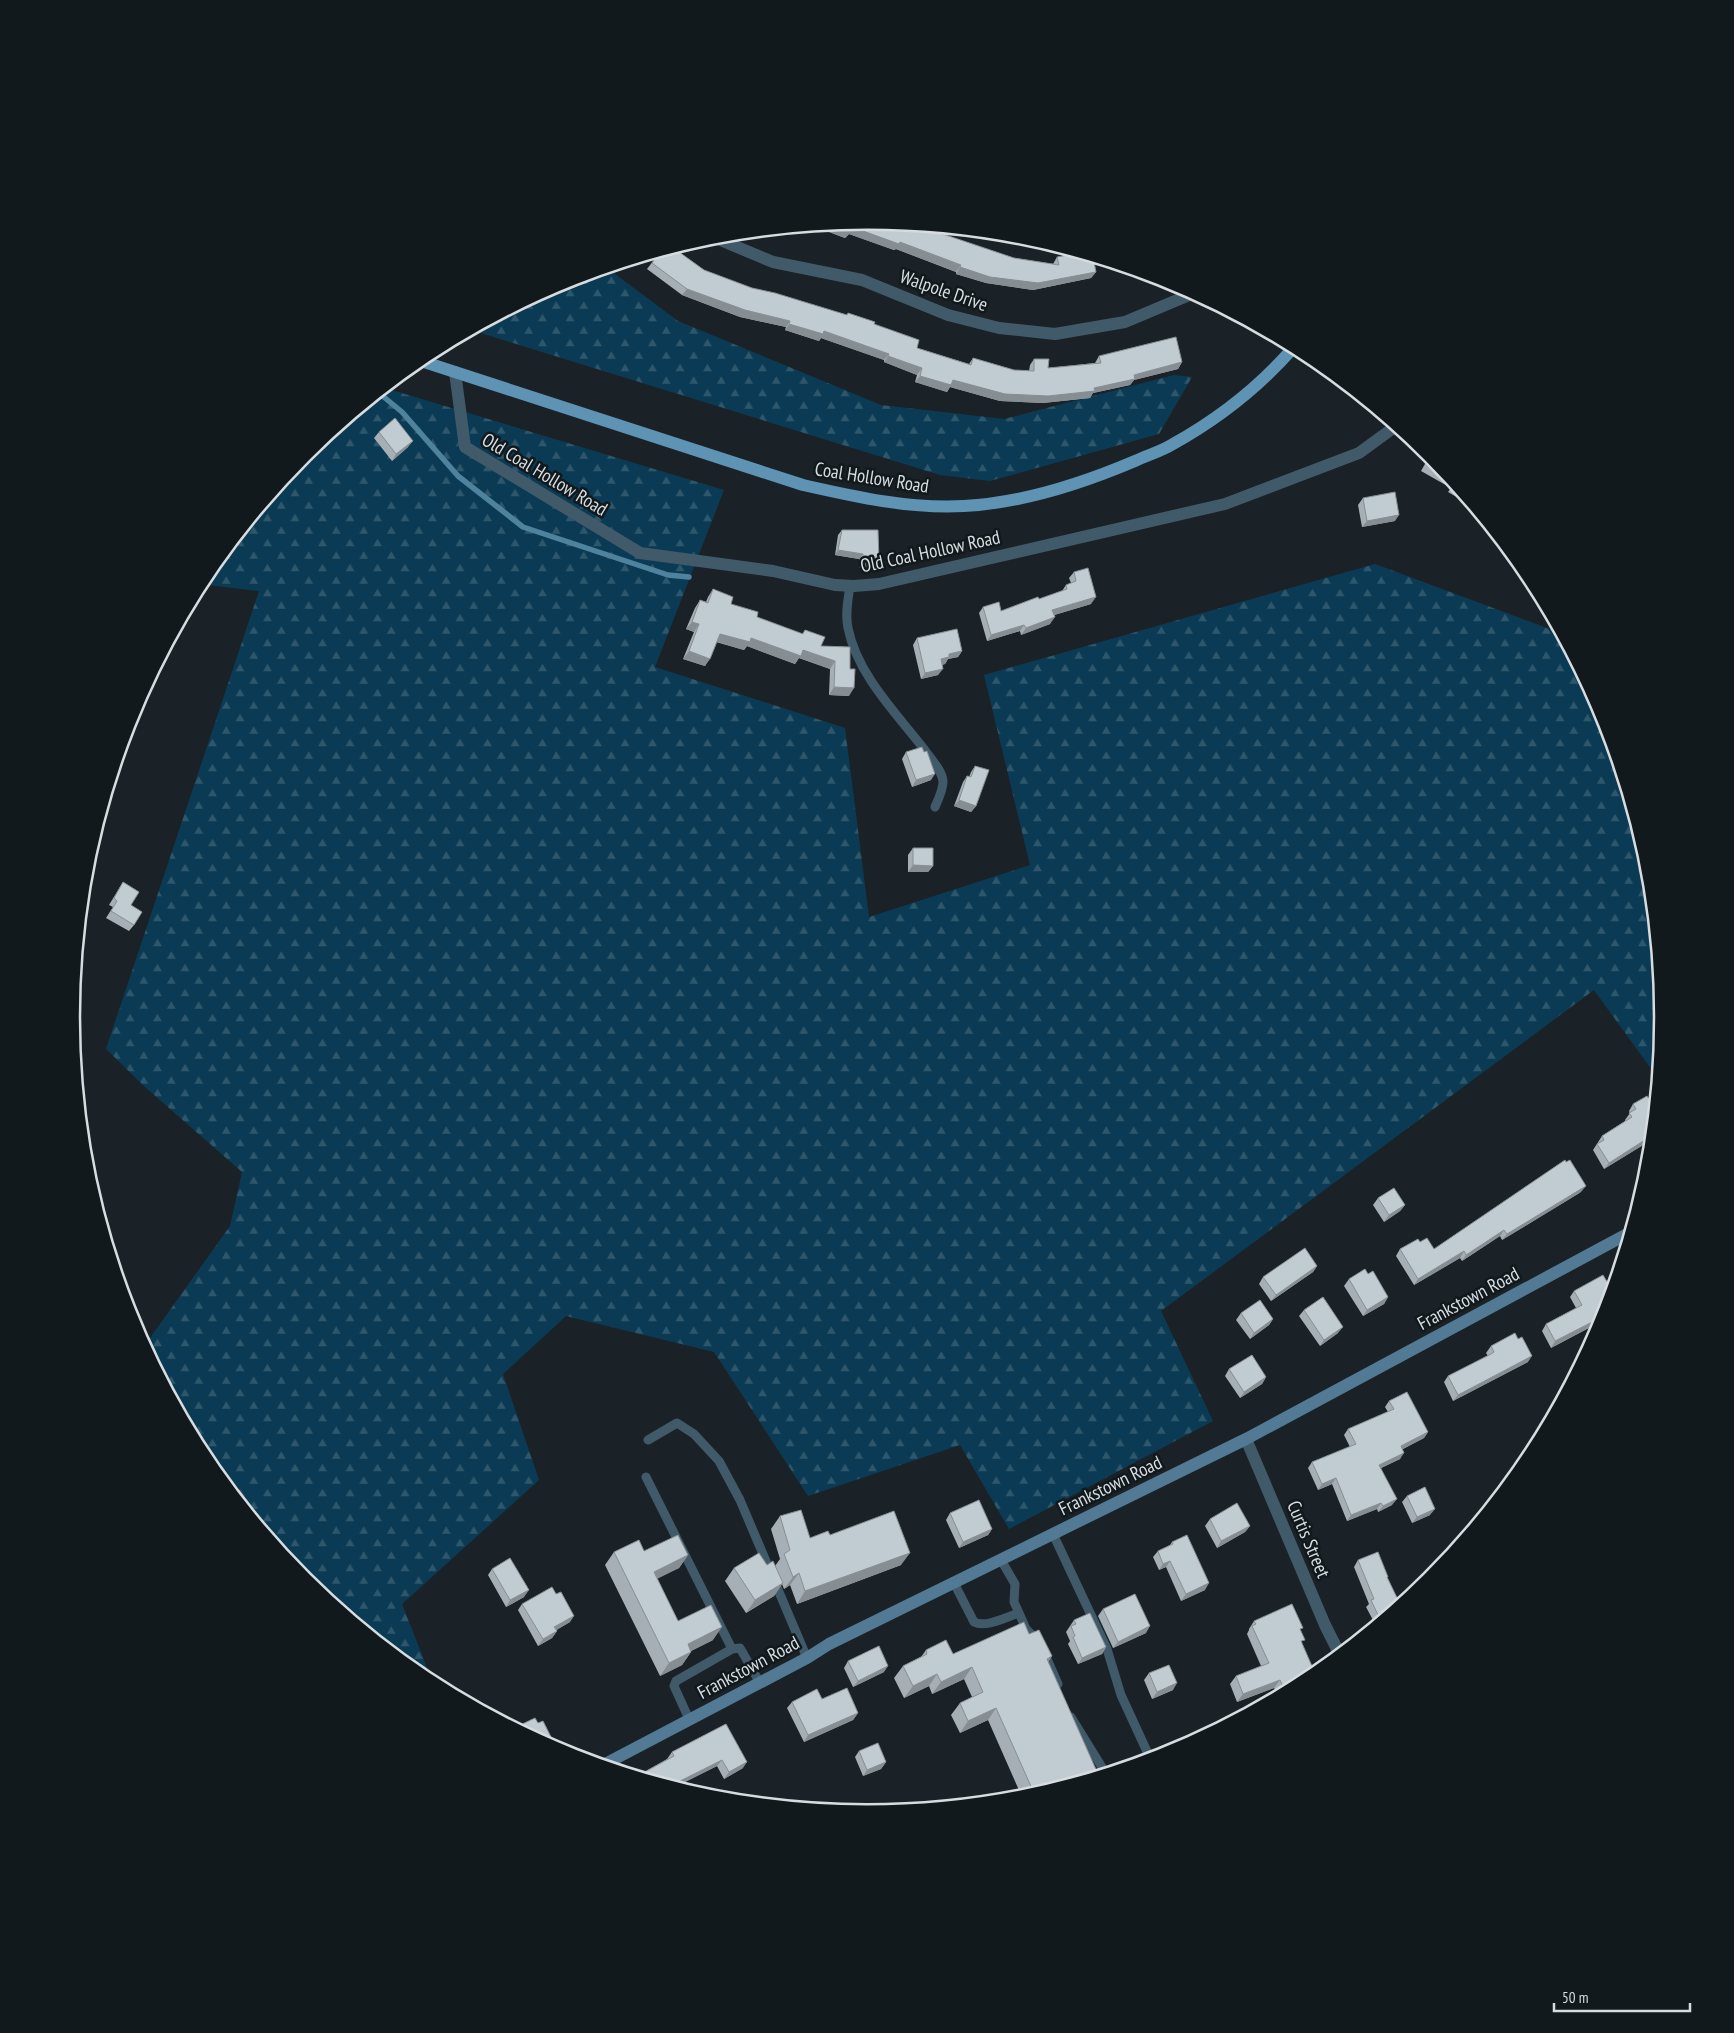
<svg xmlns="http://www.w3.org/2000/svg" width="1734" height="2033" font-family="'PT Sans Narrow',sans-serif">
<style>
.forest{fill:url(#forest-firs)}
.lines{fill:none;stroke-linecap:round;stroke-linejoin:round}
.stream{stroke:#4f829d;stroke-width:5.5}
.lane{stroke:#415a6a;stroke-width:9}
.street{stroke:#415a6a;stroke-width:12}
.secondary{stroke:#527a94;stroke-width:12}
.primary{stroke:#5e93b4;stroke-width:12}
.wall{fill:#a6afb5}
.shaded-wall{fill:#878e93}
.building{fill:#c1cbd2;stroke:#878e93}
.labels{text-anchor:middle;stroke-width:5;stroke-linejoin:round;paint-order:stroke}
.street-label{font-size:19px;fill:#d7dce0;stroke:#11191d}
.rim{fill:none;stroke:#d7dce0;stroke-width:2.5}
</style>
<defs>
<pattern id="forest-firs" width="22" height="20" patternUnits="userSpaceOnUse" patternTransform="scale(1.25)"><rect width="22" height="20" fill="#0b3b54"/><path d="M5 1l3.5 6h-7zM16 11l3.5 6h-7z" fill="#2e576c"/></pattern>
</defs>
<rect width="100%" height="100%" fill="#1a2227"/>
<path class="forest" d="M607,268L678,321L881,405L1004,419L1174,375L1192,377L1159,434L990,481L940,475L471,330L563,281Z
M385,388L724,490L655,667L845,728L869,917L1030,865L984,675L1375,564L1560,633L1602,712L1648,862L1663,1017L1657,1077L1594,990L1161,1311L1213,1421L1009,1529L960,1445L808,1496L714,1352L566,1316L503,1374L539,1480L402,1604L433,1683L425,1678L304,1579L205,1458L145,1345L230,1226L242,1172L145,1087L106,1049L259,591L200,584L206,574L305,454Z"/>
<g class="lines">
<path class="stream" d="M379,393L402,412L458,476L523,527L668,575L689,577"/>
<path class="lane" d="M850,586C848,599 845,614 848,628C857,674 896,713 924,749C930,758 943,771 943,782C943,790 938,800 935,807
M648,1440L677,1423L694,1434L719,1461L740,1500L807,1658
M646,1477L732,1649
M1053,1534L1107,1649L1121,1695L1150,1758
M954,1583L974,1622C986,1628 1006,1617 1019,1613L1014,1602L1015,1584L1001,1560
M1019,1613L1026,1629L1038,1641
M1044,1652L1058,1684
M1071,1717L1105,1772
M689,1719L674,1686L676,1681L732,1649L740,1648L760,1683"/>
<path class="street" d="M715,236L718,239L773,262L862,280L948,315L999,328L1055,334L1125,322L1194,293
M455,372L465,447L640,553L773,571L835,585L854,586L879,584L1225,504L1359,453L1396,426
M1246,1439L1325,1625L1339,1653"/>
<path class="secondary" d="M605,1764L807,1658L829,1644L1246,1439L1629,1233"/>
<path class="primary" d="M418,360L803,485C856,497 909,509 964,506C1023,503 1081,484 1135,461C1148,455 1162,451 1173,444C1218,419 1260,386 1294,347"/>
</g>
<path class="wall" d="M813,226L919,231L922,227L1014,258L1053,264L1057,257L1096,272L1091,278L1033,290L986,283L956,274V272L896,249L894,250L849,234L845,238Z
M660,252H679L704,270L752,288L847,315L848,313L874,324L917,348L969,364L973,358L1014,370L1029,371L1030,365L1034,359L1048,368L1095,363L1099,356L1182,362L1178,369L1134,380L1130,385L1093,393L1090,398L1043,403L1000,401L950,387L947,392L915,382L917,375L884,362V360L821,338L819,341L785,330L786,327L740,317L682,295L647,269Z
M379,432L408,447L392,461L374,438Z
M1430,455L1463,495L1460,499L1448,492L1451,488L1421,471Z
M1363,498L1395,521L1362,527L1358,505Z
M842,530L879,562L876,568H859V559L835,555L838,535Z
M1074,572L1091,604L1054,615L1050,624L1021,635L1020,631L987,641L979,613L983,607L1001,611L1039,599L1062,591L1066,585L1071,583L1069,578Z
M713,589L731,604L757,617L802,634L805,630L821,646L850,647L849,696L829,695L830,669L799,658L795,664L747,646L744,650L716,642L705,666L683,659L694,632L686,629L695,608L700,600L706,602L708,597Z
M917,638L962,651L958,657L948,659L945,664L942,665L938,675L921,679L913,645Z
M906,752L931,780L912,787L902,759Z
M975,766L976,806L971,812L954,806L963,782L967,776L969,777L971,772Z
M913,848L933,866L928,872H908V855Z
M123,882L131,905L134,925L129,931L106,918L113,907L109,905Z
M1633,1104L1654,1106L1650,1144L1648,1142L1604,1169L1593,1150L1602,1136L1625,1121V1120L1630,1113L1629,1111Z
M1581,1192L1502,1240L1500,1236L1462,1261L1460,1258L1414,1285L1396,1256L1400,1249L1420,1242L1434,1249Z
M1378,1198L1405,1205L1400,1211L1384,1222L1373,1205Z
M1317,1266L1313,1272L1271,1301L1259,1284L1263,1277Z
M1368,1274L1388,1297L1384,1304L1363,1316L1344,1286L1349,1279Z
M1612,1290L1602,1321L1551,1348L1542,1331L1546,1324L1576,1308L1570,1297L1574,1291Z
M1304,1310L1338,1333L1320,1346L1299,1316Z
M1241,1313L1273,1319L1269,1325L1250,1339L1236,1320Z
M1491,1346L1528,1362L1453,1401L1444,1382L1448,1376L1488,1356L1486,1353Z
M1229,1369L1266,1377L1262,1384L1240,1398L1225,1376Z
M1389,1401L1428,1432L1424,1438L1403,1449L1400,1459L1381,1468L1392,1505L1378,1512L1377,1509L1347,1521L1332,1484L1318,1490L1308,1468L1312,1462L1350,1447L1344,1435L1348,1429L1388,1412L1385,1407Z
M1407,1496L1430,1515L1412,1523L1402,1502Z
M950,1513L992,1529L988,1535L959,1548L946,1520Z
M780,1516L810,1538L830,1535L901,1565L797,1604L790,1585L784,1589L782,1584L774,1596L746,1613L725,1581L734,1568L767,1565L775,1566L780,1559L771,1529Z
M1210,1519L1250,1526L1245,1532L1217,1548L1205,1526Z
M1172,1542L1205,1590L1181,1601L1166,1567L1159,1570L1153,1557L1158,1551L1170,1545Z
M644,1551L688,1555L679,1568L657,1578L678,1621L713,1640L691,1651V1652L682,1665L660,1676L605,1565L614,1552Z
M1358,1560L1388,1577L1387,1578L1400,1604L1384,1617L1374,1622L1366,1607L1369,1604L1354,1567Z
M492,1569L524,1597L506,1607L488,1575Z
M522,1604L570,1622L556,1630L557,1631L552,1638L538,1646L518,1610Z
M1103,1609L1146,1633L1113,1648L1098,1616Z
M1074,1620L1106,1647L1102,1654L1078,1664L1068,1644L1070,1641L1066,1632Z
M1254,1621L1301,1631L1302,1643L1309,1678L1278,1695L1274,1688L1237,1702L1230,1684L1236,1676L1261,1666L1247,1634L1249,1630V1629Z
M1029,1634L1052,1656L1048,1662L1098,1774L1022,1797L988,1720L960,1733L951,1715L960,1703L972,1697L964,1679L932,1694L929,1686L904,1698L894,1678L903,1666L921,1657L926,1650L953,1654Z
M848,1661L884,1672L853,1687L844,1668Z
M1149,1673L1173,1690L1152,1699L1144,1680Z
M822,1699L858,1713L853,1720L804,1742L787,1708L792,1702Z
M726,1724L743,1768L724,1779L717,1766L677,1786L639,1775L667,1759L672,1752Z
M859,1751L886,1762L881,1769L863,1776L855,1757Z"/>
<path class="shaded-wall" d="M831,224L852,227L900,242L961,265L956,272L896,249L894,250L849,234L845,238L813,226Z
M960,267L1096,272L1091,278L1033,290L986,283L956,274Z
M687,289L790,321L786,327L740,317L682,295Z
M789,324L824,331L889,354L884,360L821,338L819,341L785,330Z
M888,356L922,368L917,375L884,362Z
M1182,362L1178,369L1134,380L1130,385L1093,393L1090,398L1043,403L1000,401L950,387L947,392L915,382L920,376L953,380L1094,388L1134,375Z
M413,441L408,447L392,461L396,454Z
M1399,515L1395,521L1362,527L1367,521Z
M838,550L863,554L859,559L835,555Z
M879,562L876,568H859L863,563Z
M1096,597L1091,604L1048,617L1052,610Z
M1055,617L1050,624L1021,635L1026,628Z
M692,622L699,624L694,632L686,629Z
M1024,625L1020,631L987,641L991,635Z
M720,634L751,638L803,650L835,661L830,669L799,658L795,664L747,646L744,650L714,641Z
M689,651L710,659L705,666L683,659Z
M962,651L958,657L948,659L945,664L936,666L941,659L949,654Z
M943,669L938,675L921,679L925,673Z
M834,687L854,688L849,696L829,695Z
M935,774L931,780L912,787L916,780Z
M959,800L976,806L971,812L954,806Z
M913,865L933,866L928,872H908Z
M1651,1136L1648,1142L1604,1169L1609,1163Z
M1586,1186L1581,1192L1502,1240L1507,1234Z
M1405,1205L1400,1211L1384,1222L1389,1215Z
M1504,1230L1500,1236L1462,1261L1466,1255Z
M1464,1251L1460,1258L1414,1285L1418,1279Z
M1317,1266L1313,1272L1271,1301L1276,1295Z
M1388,1297L1384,1304L1363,1316L1367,1310Z
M1604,1316L1602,1321L1551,1348L1555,1341Z
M1273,1319L1269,1325L1250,1339L1254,1333Z
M1343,1327L1338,1333L1320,1346L1324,1340Z
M1532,1356L1528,1362L1453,1401L1458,1395Z
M1266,1377L1262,1384L1240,1398L1244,1392Z
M1428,1432L1424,1438L1397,1452L1401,1446Z
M1404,1453L1400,1459L1375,1471L1379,1465Z
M1336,1478L1332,1484L1318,1490L1322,1484Z
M1397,1499L1392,1505L1378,1512L1383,1506Z
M1381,1503L1377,1509L1347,1521L1351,1515Z
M1435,1509L1430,1515L1412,1523L1417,1517Z
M1250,1526L1245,1532L1217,1548L1221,1541Z
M992,1529L988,1535L959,1548L963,1542Z
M910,1553L901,1565L797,1604L805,1591Z
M688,1555L679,1568L645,1585L654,1572Z
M1170,1561L1166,1567L1159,1570L1163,1564Z
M799,1573L790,1585L784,1589L793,1577Z
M783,1583L774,1596L746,1613L755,1600Z
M1209,1583L1205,1590L1181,1601L1186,1594Z
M529,1590L524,1597L506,1607L510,1600Z
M1396,1606L1384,1617L1374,1622L1378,1615Z
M574,1616L570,1622L550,1634L554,1627Z
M1150,1626L1146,1633L1113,1648L1118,1642Z
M722,1627L713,1640L679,1657L688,1644Z
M557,1631L552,1638L538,1646L543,1639Z
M1106,1647L1102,1654L1078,1664L1082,1658Z
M691,1652L682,1665L660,1676L669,1663Z
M1052,1656L1044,1668L1047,1659Z
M888,1666L884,1672L853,1687L858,1681Z
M972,1667L964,1679L932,1694L941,1682Z
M937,1674L929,1686L904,1698L913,1686Z
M1280,1680L1274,1688L1237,1702L1243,1694Z
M1177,1683L1173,1690L1152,1699L1157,1692Z
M996,1708L988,1720L960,1733L968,1721Z
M858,1713L853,1720L804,1742L808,1735Z
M551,1737L547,1743L542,1741Z
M722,1760L717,1766L677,1786L672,1785Z
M747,1762L743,1768L724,1779L729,1772Z
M886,1762L881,1769L863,1776L867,1770Z"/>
<path class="building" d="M867,221L898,224L920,232L922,227L1014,258L1059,265L1057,257L1078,253L1093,257L1096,272L1038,283L990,277L960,267L961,265L900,242L899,244L852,227L850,232L831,224Z
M682,245L683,246L679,252L704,270L752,288L775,293L847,315L848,313L875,322L874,324L919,340L917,348L971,365L973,358L1014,370L1034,371V359H1049L1048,368L1101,363L1099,356L1176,337L1182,362L1134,375L1135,379L1094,388L1095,391L1048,396L1005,394L953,380L951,385L920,376L922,368L888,356L889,354L824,331L823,334L789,324L790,321L745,310L687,289L652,263L660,252Z
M395,418L413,441L396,454L379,432Z
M1431,455L1450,479L1426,465Z
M1395,492L1399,515L1367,521L1363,498Z
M842,530H878L879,562L863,563V554L838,550Z
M1088,568L1096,597L1052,610L1055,617L1026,628L1024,625L991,635L983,607L999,602L1001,611L1038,597L1039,599L1067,589L1066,585L1076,581L1074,572Z
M713,589L733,597L731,604L758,612L757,617L803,634L805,630L825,637L821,646L850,647V669H855L854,688L834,687L835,661L803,650L801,656L751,638L750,642L720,634L710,659L689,651L699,624L692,622L700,600L708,603Z
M957,629L962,651L949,654V657L941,659L943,669L925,673L917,638Z
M922,747L924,752L927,751L935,774L916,780L906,752Z
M975,766L989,770L976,806L959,800L967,776L971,777Z
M913,848H933V866L913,865Z
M123,882L139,892L131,905L142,912L134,925L111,911L117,901L114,898Z
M1647,1096L1654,1106L1651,1136L1609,1163L1597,1144L1604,1140L1602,1136L1632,1117L1629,1113L1636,1109L1633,1104Z
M1565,1160L1566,1162L1570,1160L1586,1186L1507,1234L1504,1230L1466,1255L1464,1251L1418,1279L1400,1249L1418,1239L1420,1242L1427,1238L1434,1249Z
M1394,1188L1405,1205L1389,1215L1378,1198Z
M1305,1248L1317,1266L1276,1295L1263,1277Z
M1365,1269L1368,1274L1373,1271L1388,1297L1367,1310L1349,1279Z
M1603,1275L1612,1290L1604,1316L1555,1341L1546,1324L1582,1305L1574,1291Z
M1323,1297L1343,1327L1324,1340L1304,1310Z
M1260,1300L1273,1319L1254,1333L1241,1313Z
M1515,1333L1518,1339L1522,1337L1532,1356L1458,1395L1448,1376L1491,1354L1494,1352L1491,1346Z
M1252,1355L1266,1377L1244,1392L1229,1369Z
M1407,1392L1428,1432L1401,1446L1404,1453L1379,1465L1397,1499L1383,1506L1381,1503L1351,1515L1336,1478L1322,1484L1312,1462L1356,1444L1348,1429L1394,1409L1389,1401Z
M1425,1487L1435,1509L1417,1517L1407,1496Z
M979,1500L992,1529L963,1542L950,1513Z
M1237,1503L1250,1526L1221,1541L1210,1519Z
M801,1510L810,1538L828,1531L830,1535L894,1511L910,1553L805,1591L799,1573L793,1577L784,1554L790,1550L780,1516Z
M678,1535L688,1555L654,1572L678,1621L711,1605L722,1627L688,1644L691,1652L669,1663L614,1552L639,1540L644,1551Z
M1187,1535L1209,1583L1186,1594L1170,1561L1163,1564L1158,1551L1173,1544L1172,1542Z
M1378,1552L1388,1577H1387L1400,1604L1378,1615L1371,1600L1374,1599L1358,1560Z
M759,1553L767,1565L773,1561L783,1583L755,1600L734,1568Z
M510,1558L529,1590L510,1600L492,1569Z
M552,1587L556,1594L561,1592L574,1616L554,1627L557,1631L543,1639L522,1604Z
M1135,1594L1150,1626L1118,1642L1103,1609Z
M1292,1604L1303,1628L1300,1629L1305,1640L1301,1641L1315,1673L1309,1678L1285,1691L1280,1680L1243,1694L1236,1676L1269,1663L1252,1626L1256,1624L1254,1621Z
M1090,1613L1106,1647L1082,1658L1073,1637L1075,1636L1071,1626L1076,1624L1074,1620Z
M1024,1622L1029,1634L1039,1630L1052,1656L1047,1659L1098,1774L1034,1793L996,1708L968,1721L960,1703L983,1692L972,1667L941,1682L937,1674L913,1686L903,1666L927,1654L926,1650L946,1640L953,1654Z
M879,1646L888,1666L858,1681L848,1661Z
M1169,1665L1177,1683L1157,1692L1149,1673Z
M847,1688L858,1713L808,1735L792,1702L817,1689L822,1699Z
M535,1718L538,1723L543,1721L551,1737L542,1741L516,1727Z
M726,1724L747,1762L729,1772L722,1760L672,1785L639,1775L674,1756L672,1752Z
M878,1743L886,1762L867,1770L859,1751Z
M957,1799L959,1803L940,1805Z"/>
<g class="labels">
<g class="street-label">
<text transform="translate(944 290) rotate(19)" y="7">Walpole Drive</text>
<text transform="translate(545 474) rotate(31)" y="7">Old Coal Hollow Road</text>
<text transform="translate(872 477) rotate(9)" y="7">Coal Hollow Road</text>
<text transform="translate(930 551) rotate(-12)" y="7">Old Coal Hollow Road</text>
<text transform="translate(1468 1298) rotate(-28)" y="7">Frankstown Road</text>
<text transform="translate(1110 1485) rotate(-26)" y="7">Frankstown Road</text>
<text transform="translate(1309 1539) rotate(67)" y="7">Curtis Street</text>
<text transform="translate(748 1667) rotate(-28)" y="7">Frankstown Road</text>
</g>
</g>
<path d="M0 0H1734V2033H0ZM80 1017a787 787 0 1 1 1574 0a787 787 0 1 1-1574 0Z" fill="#11191d" fill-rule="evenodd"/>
<path class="rim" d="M80 1017a787 787 0 1 1 1574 0a787 787 0 1 1-1574 0Z"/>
<path d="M1554 2003v8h136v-8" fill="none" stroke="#d7dce0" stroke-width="2.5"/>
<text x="1562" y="2003" font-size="15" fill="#d7dce0" stroke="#11191d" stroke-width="4" paint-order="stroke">50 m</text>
</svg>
